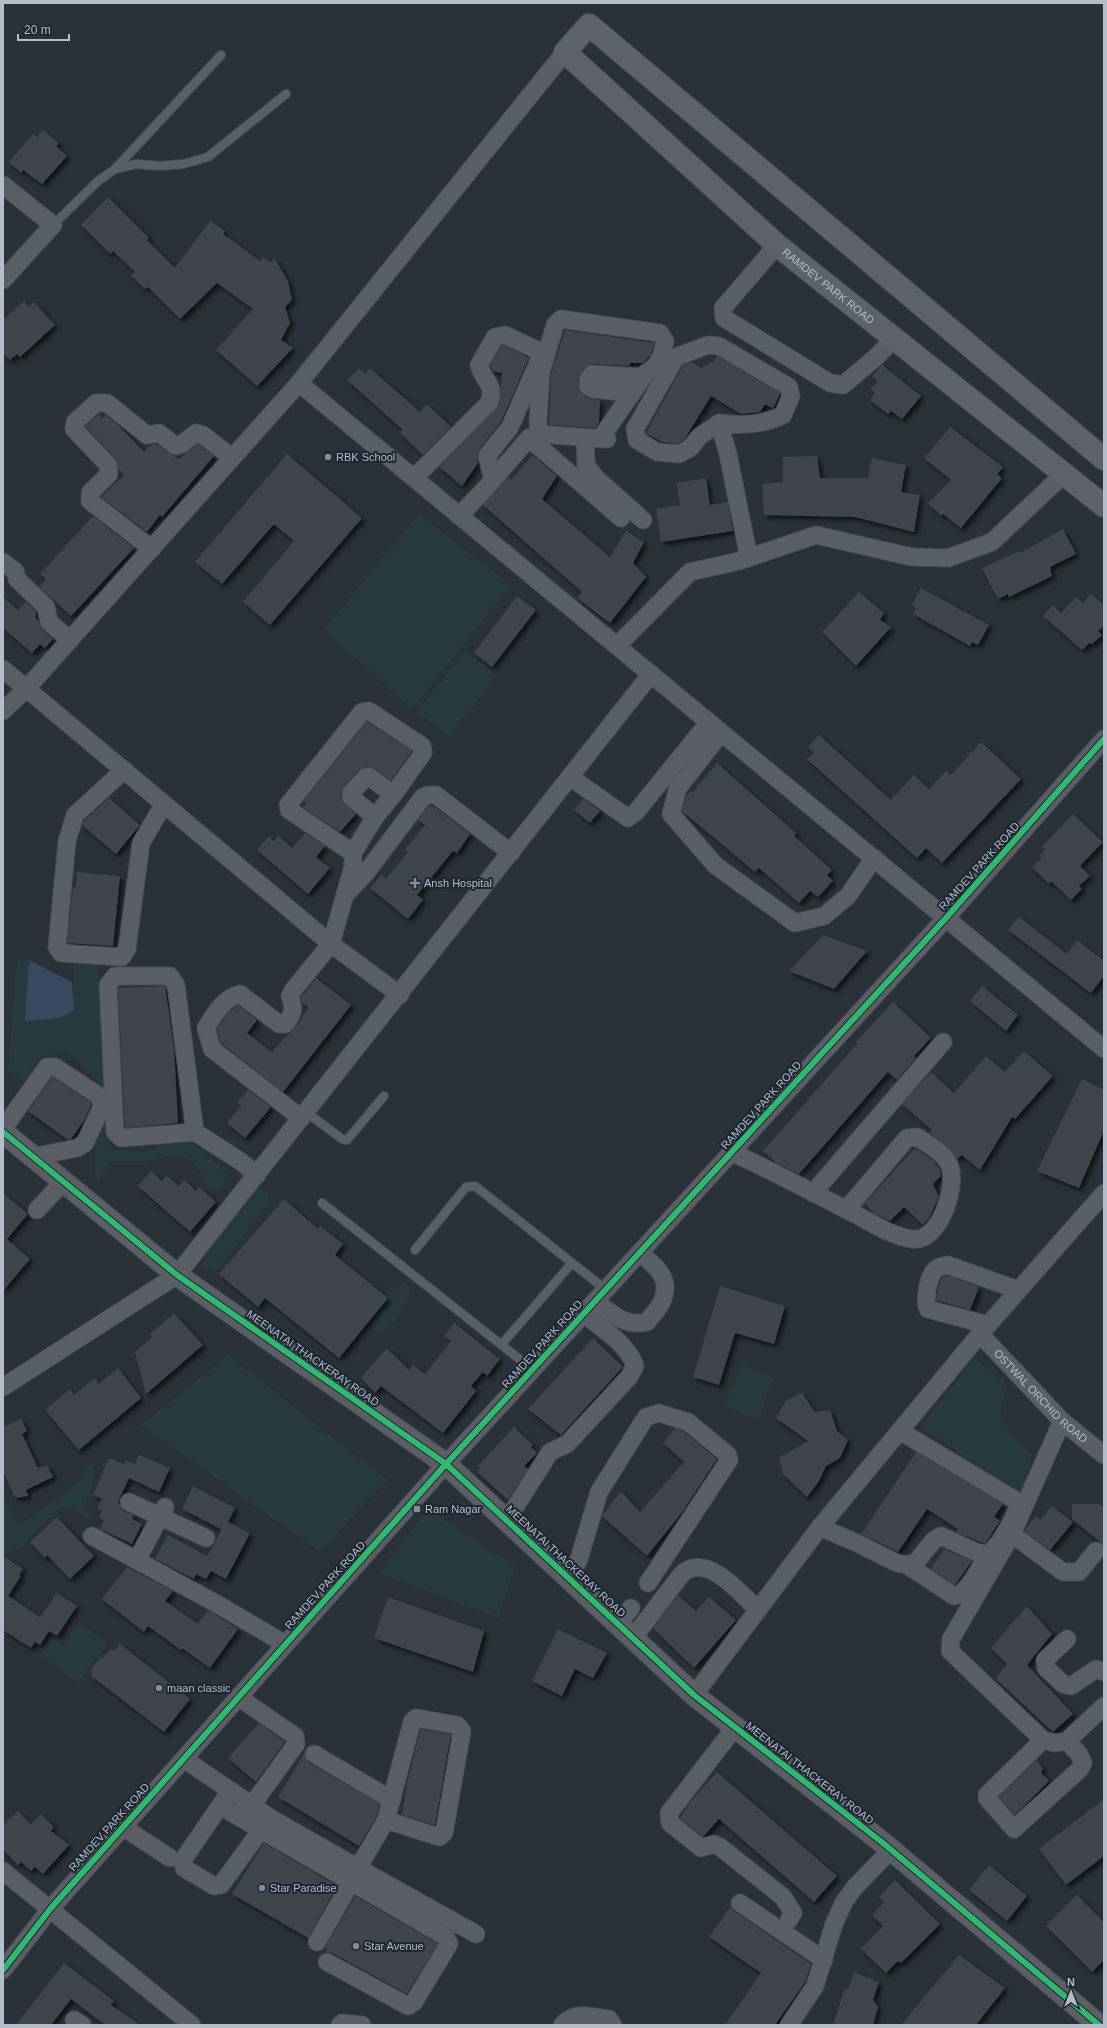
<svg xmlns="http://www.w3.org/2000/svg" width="1107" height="2028" font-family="Helvetica,sans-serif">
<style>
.green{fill:#273b3e}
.water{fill:#374a61}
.building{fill:#3f454b;filter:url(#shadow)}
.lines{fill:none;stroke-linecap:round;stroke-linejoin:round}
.service-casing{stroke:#484d53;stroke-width:10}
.minor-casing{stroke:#484d53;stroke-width:19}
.tertiary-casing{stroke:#484d53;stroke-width:23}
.secondary-casing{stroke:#484d53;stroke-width:24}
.service{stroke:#5a5f66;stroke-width:8}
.minor{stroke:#5a5f66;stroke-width:17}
.tertiary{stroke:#5a5f66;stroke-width:21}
.secondary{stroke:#5e636a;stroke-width:22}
.cycleway-casing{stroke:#1d2733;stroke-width:8}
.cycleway{stroke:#33b770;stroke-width:6}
.poi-dot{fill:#848c96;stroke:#1d2733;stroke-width:1.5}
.labels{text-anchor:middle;stroke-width:4;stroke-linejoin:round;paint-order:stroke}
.street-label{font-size:11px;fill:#b4bdc9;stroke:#1d2733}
.poi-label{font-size:11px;fill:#b4bdc9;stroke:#1d2733;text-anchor:start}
</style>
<defs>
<filter id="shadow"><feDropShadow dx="3.5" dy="3.5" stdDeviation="2" flood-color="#0009"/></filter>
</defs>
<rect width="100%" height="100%" fill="#2a3138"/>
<path class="green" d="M419,514L511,585L412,709L324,630Z
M465,651L497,676L449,736L417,712Z
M17,959L29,960L25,1021L73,1010L74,960L98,963L103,1086L68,1052L39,1057L24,1082L8,1071Z
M100,1116L106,1121L108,1143L113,1150L141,1152L156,1149L163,1139L182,1134L213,1159L228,1177L218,1190L208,1187L202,1174L191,1161L176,1155L147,1161H110L99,1182L95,1176V1146L90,1131Z
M258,1186L268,1192L269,1203L216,1271L205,1269L202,1265L207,1253Z
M404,1283L411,1287C403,1308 399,1322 378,1333L374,1323C381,1309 389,1287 404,1283Z
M228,1355L387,1480L320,1552L141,1425Z
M974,1358L1008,1385C1006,1393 1001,1404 1001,1412C1000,1427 1022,1445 1032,1454L1023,1498L921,1427Z
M742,1364L774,1378L758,1420L724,1406Z
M86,1465H93C96,1478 90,1493 85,1506L95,1522L68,1508L61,1507L38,1528L22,1547L3,1554V1493L17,1523H23L54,1500L63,1495L82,1479Z
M427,1508L515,1566L498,1618L379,1573Z
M79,1623L108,1643L78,1683L40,1656L51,1640L62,1645Z"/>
<path class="water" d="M29,960L72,982L74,1010L60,1018L25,1021Z"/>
<path class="building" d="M43,130L59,143L56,146L67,156L42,184L23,170L21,173L9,162L33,134L37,137Z
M108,197L149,238L147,240L175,268L210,221L225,231L223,234L260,261L263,257L270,262L275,259L288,281L292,300L285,307L290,323L281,340L293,348L257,386L216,350L253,309L217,283L180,319L148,287L145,289L131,275L135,272L113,251L110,254L81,225Z
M24,301L29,307L34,302L55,325L20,357L17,354L10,360L3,353V320Z
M565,330L654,343L651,355L643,363H630V366L592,364L584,368L578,380L579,391L588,398L600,400L599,423L595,428L549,425L551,374Z
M504,345L529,358L501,422L479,450L477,454L478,463L462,486L439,467L499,406L502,373L493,371L490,366L501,346Z
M717,356L780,393L775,405L772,408L765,404L760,412L741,414L711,396L684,440L677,444L662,442L646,433L683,365L691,362L702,368L704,364L707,366L710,361L713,363Z
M882,365L921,396L902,419L891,411L888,414L870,400L875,393L871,389L878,381L872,377Z
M359,368L365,373L370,368L420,412L427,404L451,427L423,455L400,433L403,430L347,380Z
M99,414L102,418L106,415L118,425L144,452L152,444H156L179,459L198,444L214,456L162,517L160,515L147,532L101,497L124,475L118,469L115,458L85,426Z
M950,427L1003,467L997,474L1002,478L961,528L943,514L941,516L928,503L951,480L924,458Z
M287,454L362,518L270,625L243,602L294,541L274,524L222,584L195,562Z
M532,456H534L557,476L542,499L610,557L626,531L644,542L633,563L646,577L610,623L577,598L582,592L483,505L508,477L511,480Z
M817,456L820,478H868L872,458L906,465L901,492L920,495L914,532L855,517L764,515L762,484L783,482V457Z
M706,478L710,505L728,502L733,531L661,542L656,509L680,505L676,483Z
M93,516L134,548L71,616L39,587L46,579L40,574Z
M1063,529L1076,554L1050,567L1052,576L1009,597L1008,594L998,599L982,568L1019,551L1020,553Z
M921,588L989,625L978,645L972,642L970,646L913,614L916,609L912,604Z
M859,592L884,613L880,620L891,627L856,666L822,632Z
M1091,594L1104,605V626L1098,631L1102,635L1092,644L1089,643L1082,650L1043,616L1053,605L1061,613L1076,597L1083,603Z
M517,596L536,610L492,667L474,653Z
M3,597L18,610L26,602L37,612L35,617L38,620L42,629L53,639L45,648L40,644L32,653L3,628Z
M367,722L412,751L391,781L376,769L366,767L359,770L344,786L341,793L342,801L356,814L340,832L302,807L307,804L304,801Z
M819,735L891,800L914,775L929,789L946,771L951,775L981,742L1021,779L942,863L926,848L917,858L807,759L814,753L808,747Z
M717,763L796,833L794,836L832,870L827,875L833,881L818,897L810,891L799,903L759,868L755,872L682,811L686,796L691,791L693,792Z
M109,798L140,825L116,854L82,825L84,821Z
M583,799L600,811L590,823L574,810Z
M429,805L436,808L470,834L457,853L453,851L417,895L423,900L408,919L370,888L381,875L386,879L408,852L404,850L425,825L418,820Z
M1073,814L1103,842L1080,866L1090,876L1079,886L1082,889L1071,900L1051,881L1049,884L1032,867L1042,858L1039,856L1045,850L1042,847Z
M305,833L325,846L316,857L330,868L308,894L257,850L269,836L274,841L279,836L292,848Z
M77,872L120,876L113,946L67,943L73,887H76Z
M1019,917L1067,954L1077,940L1104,961V976L1091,993L1008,930Z
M823,935L867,951L834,989L789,971Z
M316,978L351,1005L283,1092L221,1043L217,1029L227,1014L238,1005L257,1020L247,1033L272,1052L299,1023L308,1007L302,1003L301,997Z
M165,986L174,1048L178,1123L125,1128L118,988Z
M982,986L1018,1015L1006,1031L970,1001Z
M893,1002L931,1038L914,1056L916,1058L897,1080L888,1072L799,1174L776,1163L763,1151L857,1044L856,1042Z
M1024,1051L1053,1076L1015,1119L1012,1117L980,1170L962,1155L957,1159L947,1146L929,1133L932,1130L902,1104L931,1072L954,1093L986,1056L1005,1072Z
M52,1077L90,1102L91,1105L85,1119L71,1139L68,1140L28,1111Z
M1082,1079L1104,1090V1130L1079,1188L1037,1171Z
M248,1090L271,1107L245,1138L227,1123L241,1106L237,1102Z
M915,1148L934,1161L940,1170L941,1176L933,1184L939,1197L929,1218L923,1225L904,1207L890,1221L873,1213L865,1203Z
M151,1171L162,1181L167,1176L179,1186L184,1180L196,1191L199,1187L216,1202L190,1232L138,1186Z
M3,1193L28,1214L7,1239L30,1259L3,1291Z
M284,1199L318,1229L320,1226L343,1244L335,1255L388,1298L339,1358L265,1298L258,1307L219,1274Z
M947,1275L979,1287L970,1310L936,1300L940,1281L943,1277Z
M720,1286L785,1306L774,1344L735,1333L719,1385L693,1377Z
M174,1313L203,1345L146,1394L135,1352L152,1337L150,1334Z
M454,1323L500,1359L487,1376L483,1372L471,1386L476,1391L443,1433L381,1386L375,1393L361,1378L387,1348L409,1370L413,1365L425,1374L451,1341L444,1336Z
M593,1338L623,1367L561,1435L528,1409Z
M118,1368L141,1398L79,1450L45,1410L70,1389L74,1395L95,1378L99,1384Z
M802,1393L815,1412L830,1410L837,1431L848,1440L840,1458L826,1466L819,1481L807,1497L783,1474L779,1458L808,1441L776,1418L786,1400Z
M21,1419L27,1431L22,1434L38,1468L47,1465L53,1477L26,1490L28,1496L15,1498L3,1471V1427Z
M514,1427L533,1445L531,1447L537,1453L524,1466L528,1469L508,1500L477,1472L480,1468L478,1466Z
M675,1428L683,1431L717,1459L683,1511L647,1556L602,1516L621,1491L640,1512L684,1462L663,1443Z
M916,1452L1003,1504L994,1517L1000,1521L985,1544L956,1532L958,1529L927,1509L898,1552L861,1534Z
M139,1455L170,1468L159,1492L129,1478L118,1502L124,1511L134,1515L132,1519L142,1524L132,1544L100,1529L104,1520L99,1517L102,1511L97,1509L102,1499L93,1495L109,1458L124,1464L126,1460L135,1464Z
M193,1486L235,1508L228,1522L250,1533L226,1579L211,1571L206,1579L196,1574L194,1579L155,1559L168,1535L207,1556L215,1543L221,1529L182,1509Z
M1072,1504H1099L1104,1508V1545L1072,1519Z
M1052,1506L1073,1522L1050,1550L1024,1531L1036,1516L1040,1520Z
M57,1517L94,1556L70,1579L47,1555L45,1558L30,1542Z
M944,1549L972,1561L955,1585L931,1569Z
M3,1556L23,1569L19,1575L21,1576L8,1596L40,1617L57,1593L77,1606L57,1636L49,1631L40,1645L35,1642L31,1648L3,1630Z
M127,1567L173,1591L165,1601L198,1624L208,1610L238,1629L210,1668L182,1648L181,1650L148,1626L144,1632L102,1599Z
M678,1595L696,1611L709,1597L736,1620L694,1668L653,1628Z
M388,1597L484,1631L473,1672L374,1638Z
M1027,1606L1052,1634L1027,1665L1073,1714L1053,1732L996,1679L1007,1664L991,1648Z
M558,1629L607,1653L593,1678L575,1669L562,1696L532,1681Z
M120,1644L190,1699L164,1732L90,1675L93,1672L90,1670L101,1657L103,1658L110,1649L114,1651Z
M259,1723L285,1742L256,1782L228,1758Z
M421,1729L451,1734L435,1825L402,1815L407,1782Z
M304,1754L309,1763L380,1804L377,1816L359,1846L278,1797Z
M1036,1761L1043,1768L1041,1773L1049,1781L1015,1815L999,1797Z
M717,1772L837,1876L814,1902L719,1819L703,1837L680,1818L690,1802Z
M1104,1799V1856L1066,1885L1039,1849Z
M18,1811L31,1824L41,1814L54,1827L51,1831L69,1845L43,1874L35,1867L31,1871L21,1862L18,1865L3,1850V1825Z
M264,1843L337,1886L308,1938L232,1894Z
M989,1865L1027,1896L1007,1921L969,1890Z
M895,1880L940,1924L901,1963L898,1961L886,1973L861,1949L883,1926L872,1915L884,1902L879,1897Z
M1077,1895L1104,1922V1960L1092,1972L1046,1926Z
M355,1896L438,1944L407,1994L332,1953L325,1952L327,1949L325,1948Z
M731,1906L734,1911L811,1964L806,1981L775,2025H725L761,1973L709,1937Z
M959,1955L1005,1988L976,2025H901Z
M64,1963L114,2001L111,2005L140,2025H105L71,1999L51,2025H16Z
M854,1972L879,1982L873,2000L878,2007L873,2025H833L845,1988L848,1989Z"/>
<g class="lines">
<g class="service-casing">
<path id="service" d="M116,168L221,55
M53,225L98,181L115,169L136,164L160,166L183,164L208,157L286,94
M306,1112L342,1139L347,1140L384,1096
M322,1203L532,1369
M415,1250L466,1187L475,1186L605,1289
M502,1344L572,1263"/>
</g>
<g class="minor-casing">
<g id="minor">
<path d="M3,185L53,225L3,280"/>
<path d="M777,245L723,308L724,318L830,383L843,385L875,358L894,339"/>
<path d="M299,383L1104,1049"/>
<path d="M632,393L593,389L588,386V380L592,374L644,377"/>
<path d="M719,423C741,426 763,425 783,415L791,396L789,387L719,346L708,345L676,357L635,429L637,440L657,452L679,454L690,448L700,436L719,423L728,454L749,558"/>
<path d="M539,434L538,422L541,372L555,325L561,319L660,333L665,341C661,358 661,363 646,373L600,439"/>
<path d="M529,438L621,518"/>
<path d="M585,438L586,465L595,477L643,520"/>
<path d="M414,478L489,403C496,383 483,382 479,365L495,337L505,335L537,350L540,358L510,427L487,456L493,480"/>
<path d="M459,516L484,490L529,438L539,434L607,439"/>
<path d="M152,549L90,501V493L109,474L108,465L74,429L75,422L96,403H107L147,435L159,433L176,446L182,444L196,433L203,435L232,458"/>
<path d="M3,562L15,571L17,579L46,607L49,622L70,640"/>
<path d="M617,646L690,572L739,561L816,535L912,557L948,558L992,542L1065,473"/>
<path d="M3,669L331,944L400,995"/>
<path d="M3,711L26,689L299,383L565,52"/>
<path d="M721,733L678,788L671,814L715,865L795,923L824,916L848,896L874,858"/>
<path d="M124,770L75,815L67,841L57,947L61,953L122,957L127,949L141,843L164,804"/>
<path d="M570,777L628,818L636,812L709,722"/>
<path d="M375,817L351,797V793L366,777H370L393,795"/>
<path d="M348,892L365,874L423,797L428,795H436L511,853"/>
<path d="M301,1118L212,1049L206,1028C214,1015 223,998 240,994L279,1024H285C294,1014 294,1008 290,996L293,990L331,944L353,866V853L375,817L393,795L423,753L422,746L369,711L362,712L288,805L289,810L353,853"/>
<path d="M3,1129L47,1067H55L99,1096L102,1106L85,1143L77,1148L32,1157"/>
<path d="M195,1132L176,985L170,976H115L108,985L115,1132L121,1138L195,1132L240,1161L257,1175"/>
<path d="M731,1152C773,1171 813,1193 853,1213C872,1223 891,1236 912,1239C939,1243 957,1188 950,1167C945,1153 929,1145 917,1137L907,1138L846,1210"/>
<path d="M813,1193L943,1042"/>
<path d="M37,1210L63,1182"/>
<path d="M595,1301C613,1314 624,1327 647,1322C652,1315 661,1307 663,1299C671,1277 654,1264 639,1253"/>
<path d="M988,1325L928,1309C924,1300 928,1276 936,1269C940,1266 944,1266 948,1265L1018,1290"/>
<path id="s1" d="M980,1334L1062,1421L1104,1455"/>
<path d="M3,1387L177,1275L651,674"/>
<path d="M1062,1421L1012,1534L951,1639L950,1651L1043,1740L1055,1743L1067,1741L1104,1706"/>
<path d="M129,1502L206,1538"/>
<path d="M507,1520L550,1452L567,1444L629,1377L635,1366C627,1343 602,1329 583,1313"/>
<path d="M820,1527L859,1544L897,1563L907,1565L916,1562L934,1540L941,1536L976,1552L989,1555C1001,1541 1012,1524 1018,1506L1015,1500L900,1431"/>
<path d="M1012,1534L1063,1572H1079L1096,1551"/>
<path d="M92,1536L217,1604L285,1644"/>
<path d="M137,1560L165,1507"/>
<path d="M907,1565L954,1596C967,1594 976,1573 983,1563"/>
<path d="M569,1578L579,1559L599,1492L646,1417L659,1413L688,1422L728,1455L729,1460L648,1583"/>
<path d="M618,1624L631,1608"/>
<path d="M633,1638L681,1575C705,1550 740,1593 758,1610"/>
<path d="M1067,1639L1045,1660L1046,1668L1063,1684L1071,1686L1096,1669L1104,1672"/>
<path d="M694,1695L820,1527L980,1334L1104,1193"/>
<path d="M238,1697L295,1736L296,1744L252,1805"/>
<path d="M735,1727L669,1813L670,1823L701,1848L714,1844L720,1847L783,1897L793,1913L789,1920"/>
<path d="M1043,1740L987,1795V1798L1014,1829L1080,1769L1083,1763L1079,1754L1067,1741"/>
<path d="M314,1754L392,1800"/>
<path d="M184,1759L272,1819L358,1868L386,1820L439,1837L444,1833L462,1731L457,1725L416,1718L412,1722L386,1820"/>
<path d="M226,1797L183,1860L184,1868L214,1886L221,1885L261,1830"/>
<path d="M220,1806L446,1937L449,1944L414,2002L408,2006L327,1962"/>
<path d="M123,1827L170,1858"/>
<path d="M358,1868L476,1934"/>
<path d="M3,1871L192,2025"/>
<path d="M740,1903L824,1960"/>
<path d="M317,1942L351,1882"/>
<path d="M3,1970L51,1908L446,1464L946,918L1104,739"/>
<path d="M74,2020L82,2025"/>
<path d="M340,2025L342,2023L362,2025"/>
<path d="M562,2025C576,2010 590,2017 609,2019L613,2025"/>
<path d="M789,2025L815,1986L834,1924L844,1902L855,1887L891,1850"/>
</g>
</g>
<g class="tertiary-casing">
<path id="tertiary" d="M3,1132L177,1275L446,1464L694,1695L883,1843L1099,2025"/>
</g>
<g class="secondary-casing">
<g id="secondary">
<path id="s2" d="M1104,459L589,25L565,52L777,245L1104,506"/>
</g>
</g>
<use href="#service" class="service"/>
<use href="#minor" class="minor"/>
<use href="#tertiary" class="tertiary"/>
<use href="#secondary" class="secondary"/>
<g class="cycleway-casing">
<path id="cycleway" d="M3,1132L177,1275L446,1464L694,1695L883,1843L1099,2025
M3,1970L51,1908L446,1464L946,918L1104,739"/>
</g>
<use href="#cycleway" class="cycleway"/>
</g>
<g class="poi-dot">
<circle cx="328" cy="457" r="4"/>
<path d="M413 877h4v4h4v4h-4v4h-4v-4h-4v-4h4z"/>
<rect x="413" y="1505" width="8" height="8" rx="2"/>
<circle cx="159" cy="1688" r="4"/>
<circle cx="262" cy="1888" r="4"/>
<circle cx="356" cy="1946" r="4"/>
</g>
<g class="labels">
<g class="street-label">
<text dy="4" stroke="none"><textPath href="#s2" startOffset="1062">RAMDEV PARK ROAD</textPath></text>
<text transform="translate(979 866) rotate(-48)" y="4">RAMDEV PARK ROAD</text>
<text transform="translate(761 1105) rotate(-48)" y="4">RAMDEV PARK ROAD</text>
<text transform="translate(542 1344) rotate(-48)" y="4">RAMDEV PARK ROAD</text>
<text transform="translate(313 1358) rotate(35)" y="4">MEENATAI THACKERAY ROAD</text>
<text dy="4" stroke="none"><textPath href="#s1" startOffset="87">OSTWAL ORCHID ROAD</textPath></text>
<text transform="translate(566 1561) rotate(43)" y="4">MEENATAI THACKERAY ROAD</text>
<text transform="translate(325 1585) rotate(-48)" y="4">RAMDEV PARK ROAD</text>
<text transform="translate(810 1773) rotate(38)" y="4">MEENATAI THACKERAY ROAD</text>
<text transform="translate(109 1827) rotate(-48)" y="4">RAMDEV PARK ROAD</text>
</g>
<g class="poi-label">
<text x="336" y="461">RBK School</text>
<text x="424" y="887">Ansh Hospital</text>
<text x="425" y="1513">Ram Nagar</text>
<text x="167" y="1692">maan classic</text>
<text x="270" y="1892">Star Paradise</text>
<text x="364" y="1950">Star Avenue</text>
</g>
</g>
<rect width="1107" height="2028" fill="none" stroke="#b4bdc9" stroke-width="8"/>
<g transform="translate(1071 1992)" stroke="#1d2733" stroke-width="3" paint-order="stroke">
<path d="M0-3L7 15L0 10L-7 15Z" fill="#b4bdc9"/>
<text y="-6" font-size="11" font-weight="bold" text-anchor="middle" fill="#b4bdc9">N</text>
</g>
<path d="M18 34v6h51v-6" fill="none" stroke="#b4bdc9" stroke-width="2"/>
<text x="24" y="34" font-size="12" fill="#b4bdc9" stroke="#1d2733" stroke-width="3" paint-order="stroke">20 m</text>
</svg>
